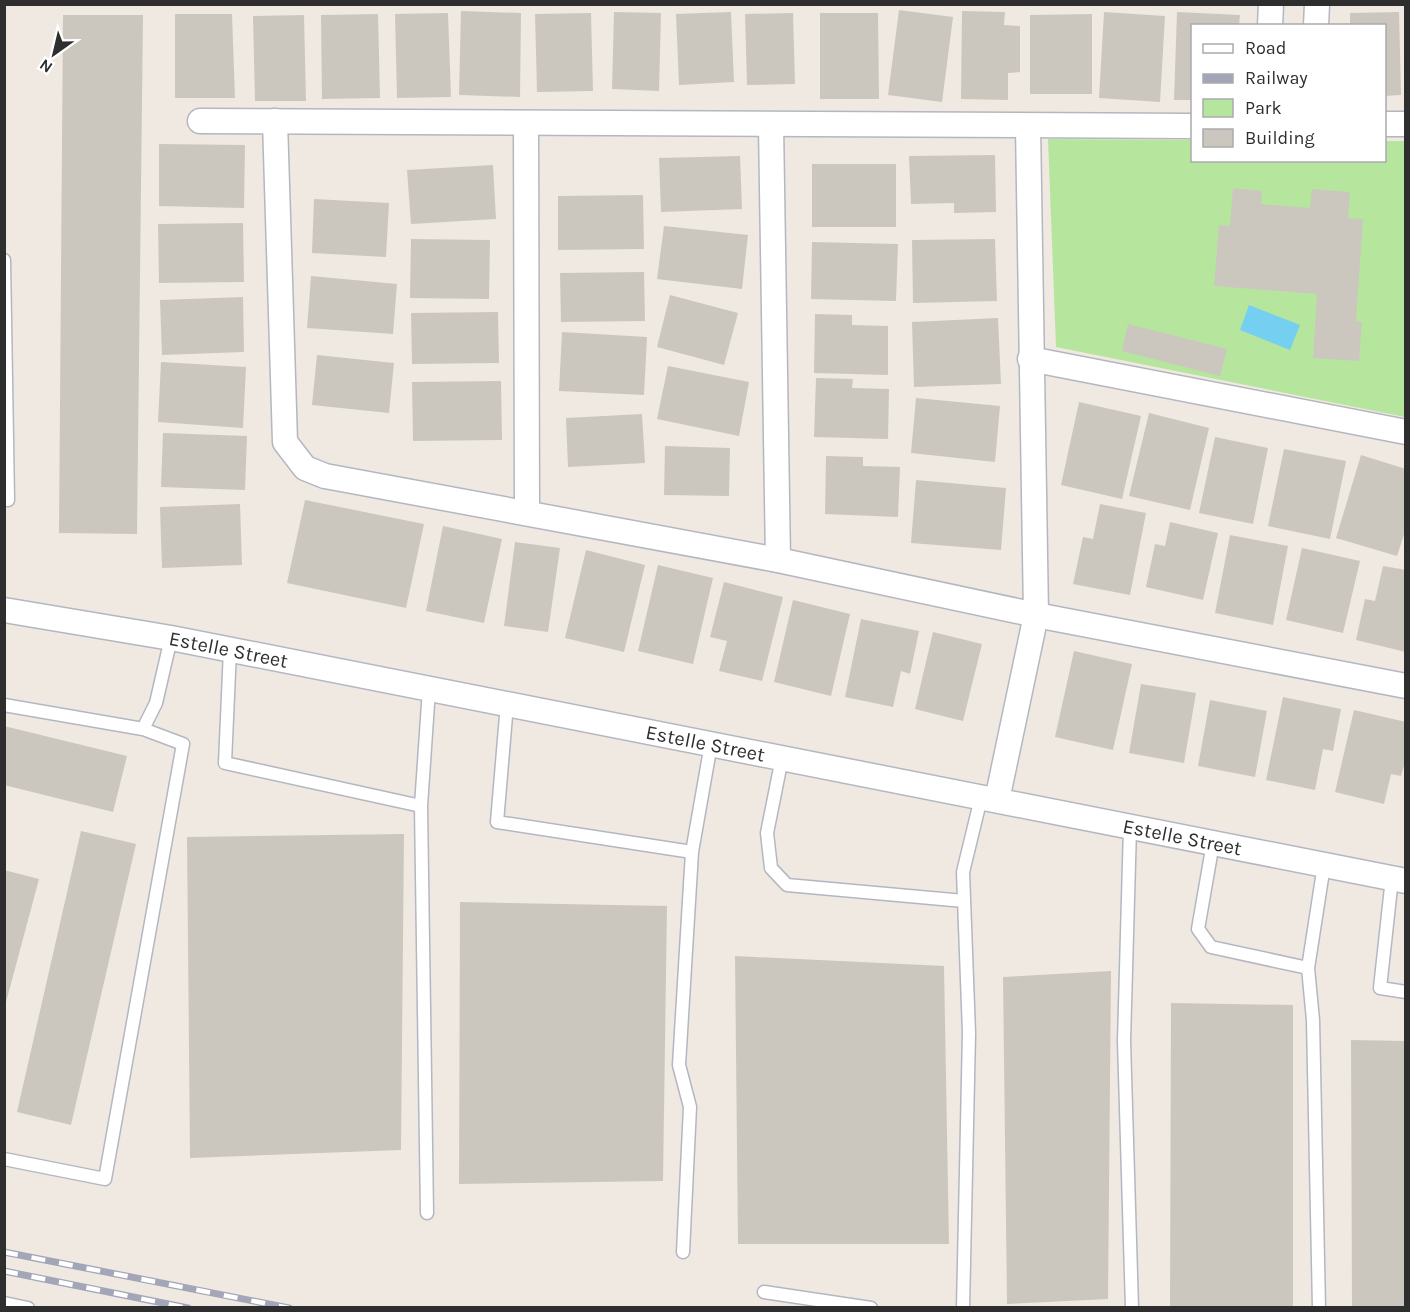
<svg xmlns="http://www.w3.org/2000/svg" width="1410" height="1312" font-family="Karla,sans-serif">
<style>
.green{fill:#b6e59e}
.water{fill:#75cff0}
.building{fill:#cbc7bf}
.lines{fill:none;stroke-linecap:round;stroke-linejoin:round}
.service-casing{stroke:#b4b7c1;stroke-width:15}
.minor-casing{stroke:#b4b7c1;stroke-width:27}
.service{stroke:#fff;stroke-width:12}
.minor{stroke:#fff;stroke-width:24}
.rail-casing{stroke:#a3a6b8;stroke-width:7}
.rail{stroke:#fff;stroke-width:4.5;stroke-dasharray:14;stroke-linecap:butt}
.labels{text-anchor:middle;stroke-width:6;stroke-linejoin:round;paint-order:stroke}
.street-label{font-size:20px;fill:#2e2e2e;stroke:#fff}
</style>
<rect width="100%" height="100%" fill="#efe9e1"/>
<path class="green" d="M1048,139L1192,140V160H1384L1385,141H1405V417L1056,347Z"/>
<path class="water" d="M1249,305L1300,325L1290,350L1240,330Z"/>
<path class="building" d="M899,10L953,17L942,102L888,95Z
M461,11L521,13L520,97L459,95Z
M962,11L1005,12L1004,25L1020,26V72L1008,73V100L961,99Z
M614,12L661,13L659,91L612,89Z
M731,12L734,82L679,85L676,14Z
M1104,12L1165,16L1160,102L1099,98Z
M1177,12L1240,15L1239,26H1192V100H1174Z
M1399,12L1401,95L1384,96V26H1350V13Z
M448,13L451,97L397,98L395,14Z
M591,13L593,91L537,92L535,14Z
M793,13L795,84L747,85L745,14Z
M820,13H878L879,99H820Z
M175,14H232L235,98H175Z
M378,14L380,98L322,99L321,15Z
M1092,14V94H1030V15Z
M63,15H143L137,534L59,533Z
M304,15L306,101H255L253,16Z
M159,144L245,145L244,208L159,206Z
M995,155L996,212L954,213V203L911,204L909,156Z
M740,156L742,209L661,212L659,158Z
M812,164H896V227H812Z
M493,165L496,219L411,224L407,170Z
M1233,188L1262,191L1261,204L1310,208L1312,189L1350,192L1348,218L1363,219L1356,321L1362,322L1359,361L1313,358L1317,294L1214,286L1219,225L1230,226Z
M643,195L644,249L558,250V196Z
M314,199L389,203L386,257L312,253Z
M243,223L244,282L159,283L158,224Z
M664,226L748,235L742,289L657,279Z
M411,239L490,240L489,299L410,298Z
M995,239L997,301L913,303L912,240Z
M812,242L898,244L896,301L811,299Z
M644,272L645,321L561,322L560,273Z
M311,276L397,284L393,334L307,328Z
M670,295L738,313L724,365L657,347Z
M243,297L244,352L162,355L160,300Z
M498,312L499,363L412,364L411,313Z
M815,314L852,315V325L888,326V375L814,373Z
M998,318L1001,384L914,387L912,322Z
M1128,324L1227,349L1220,376L1122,351Z
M562,332L647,337L644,395L559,391Z
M317,355L394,363L389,413L312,405Z
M161,362L246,367L243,428L158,422Z
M668,366L749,382L739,436L657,419Z
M816,378L853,379L852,388L889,389L888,439L814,437Z
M501,381L502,440L413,441L412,382Z
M916,398L1000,406L995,462L911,453Z
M1079,402L1141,416L1122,499L1061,485Z
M1149,413L1209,428L1190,510L1129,496Z
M642,414L645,463L568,467L566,418Z
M163,433L247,436L245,490L161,487Z
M1215,437L1268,448L1253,524L1199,513Z
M665,446L730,448L729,496L664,495Z
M1284,449L1346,461L1330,539L1268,526Z
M1361,455L1406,469V528L1397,556L1336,538Z
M826,456L863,457V466L900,467L898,517L825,514Z
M916,480L1006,488L1001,550L911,543Z
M305,500L424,524L406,608L287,583Z
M240,504L242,565L162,568L160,507Z
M1100,504L1146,513L1130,595L1073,584L1083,537L1093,539Z
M1170,522L1218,533L1203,600L1146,587L1155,544L1165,546Z
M443,526L502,539L484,623L426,611Z
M1230,535L1288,546L1273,625L1215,613Z
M515,542L560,548L548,632L504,626Z
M1302,548L1360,561L1343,633L1286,620Z
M586,550L645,565L624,652L565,638Z
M658,565L713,578L693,664L638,651Z
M1383,566L1406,570V652L1356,640L1365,599L1375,601Z
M724,582L783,597L762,681L719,671L727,641L710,637Z
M793,600L850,614L831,696L774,682Z
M861,619L919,631L910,674L901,671L893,707L845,697Z
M933,632L982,644L963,721L915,709Z
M1074,651L1132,664L1113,750L1055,737Z
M1141,684L1196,693L1184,763L1129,753Z
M1283,697L1341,709L1333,751L1323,749L1315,790L1266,780Z
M1210,700L1267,711L1255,777L1198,766Z
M1354,710L1406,722V759L1401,776L1391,774L1384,804L1335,792Z
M4,726L127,756L113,812L4,785Z
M81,831L136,844L71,1125L17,1112Z
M404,834L401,1150L190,1158L187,837Z
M4,870L39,879L5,1006H4Z
M460,902L667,906L663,1181L459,1184Z
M735,956L944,966L949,1244H738Z
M1111,971L1108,1299L1007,1304L1003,977Z
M1171,1003L1293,1005V1308H1170Z
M1351,1040L1406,1041V1308H1352Z"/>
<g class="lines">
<g class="service-casing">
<path id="service" d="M4,260L8,500L4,499
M230,650L225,763L421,806
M507,704L497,822L692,852L711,744
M4,705L143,729L156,703L171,638
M782,758L767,833L771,868L787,885L964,901
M1130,827L1124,1041L1132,1308
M1213,843L1198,929L1211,947L1308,968
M1392,878L1380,988L1406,992
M4,1159L105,1179L183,744L143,729
M427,1213L421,806L429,689
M683,1252L690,1107L679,1065L692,852
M764,1292L871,1308
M4,1303L28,1308
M963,1308L969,1033L963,872L981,798
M1319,1308L1313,1020L1308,968L1324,865"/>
</g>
<g class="minor-casing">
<g id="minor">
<path d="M1270,26L1271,4"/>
<path d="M1316,26L1317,4"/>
<path d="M200,121L1192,126"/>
<path d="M275,121L285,442L305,468L325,476L778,560L1036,615L1406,686"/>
<path d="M526,123L527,513"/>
<path d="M1384,124H1406"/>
<path d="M771,125L778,560"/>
<path d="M1030,359L1406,432"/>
<path id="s1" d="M4,610L171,638L1406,881"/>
<path d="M997,800L1036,615L1028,126"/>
</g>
</g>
<use href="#service" class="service"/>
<use href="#minor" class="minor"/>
<g class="rail-casing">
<path id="rail" d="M4,1252L289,1308
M4,1271L188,1308"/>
</g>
<use href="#rail" class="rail"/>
</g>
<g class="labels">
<g class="street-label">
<text dy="7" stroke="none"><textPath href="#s1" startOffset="228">Estelle Street</textPath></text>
<text dy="7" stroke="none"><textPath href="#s1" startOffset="714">Estelle Street</textPath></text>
<text dy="7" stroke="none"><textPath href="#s1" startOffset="1200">Estelle Street</textPath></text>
</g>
</g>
<rect width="1410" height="1312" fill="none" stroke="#2e2e2e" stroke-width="12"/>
<rect x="1191" y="24" width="195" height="138" fill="#ffffff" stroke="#ababab" stroke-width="1.5"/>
<rect x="1203" y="44" width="30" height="9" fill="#ffffff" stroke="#ababab" stroke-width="1.5"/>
<text x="1245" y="54" font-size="18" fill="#2e2e2e">Road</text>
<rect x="1203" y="74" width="30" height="9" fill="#a3a6b8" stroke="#ababab" stroke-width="1.5"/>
<text x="1245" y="84" font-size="18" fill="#2e2e2e">Railway</text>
<rect x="1203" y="99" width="30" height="18" fill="#b6e59e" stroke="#ababab" stroke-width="1.5"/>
<text x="1245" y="114" font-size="18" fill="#2e2e2e">Park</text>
<rect x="1203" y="129" width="30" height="18" fill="#cbc7bf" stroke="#ababab" stroke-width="1.5"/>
<text x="1245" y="144" font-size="18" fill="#2e2e2e">Building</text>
<g transform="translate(54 54) rotate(214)" stroke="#ffffff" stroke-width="4.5" paint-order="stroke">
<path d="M0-4.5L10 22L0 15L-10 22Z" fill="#2e2e2e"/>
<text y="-9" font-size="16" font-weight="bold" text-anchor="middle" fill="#2e2e2e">N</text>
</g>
</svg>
